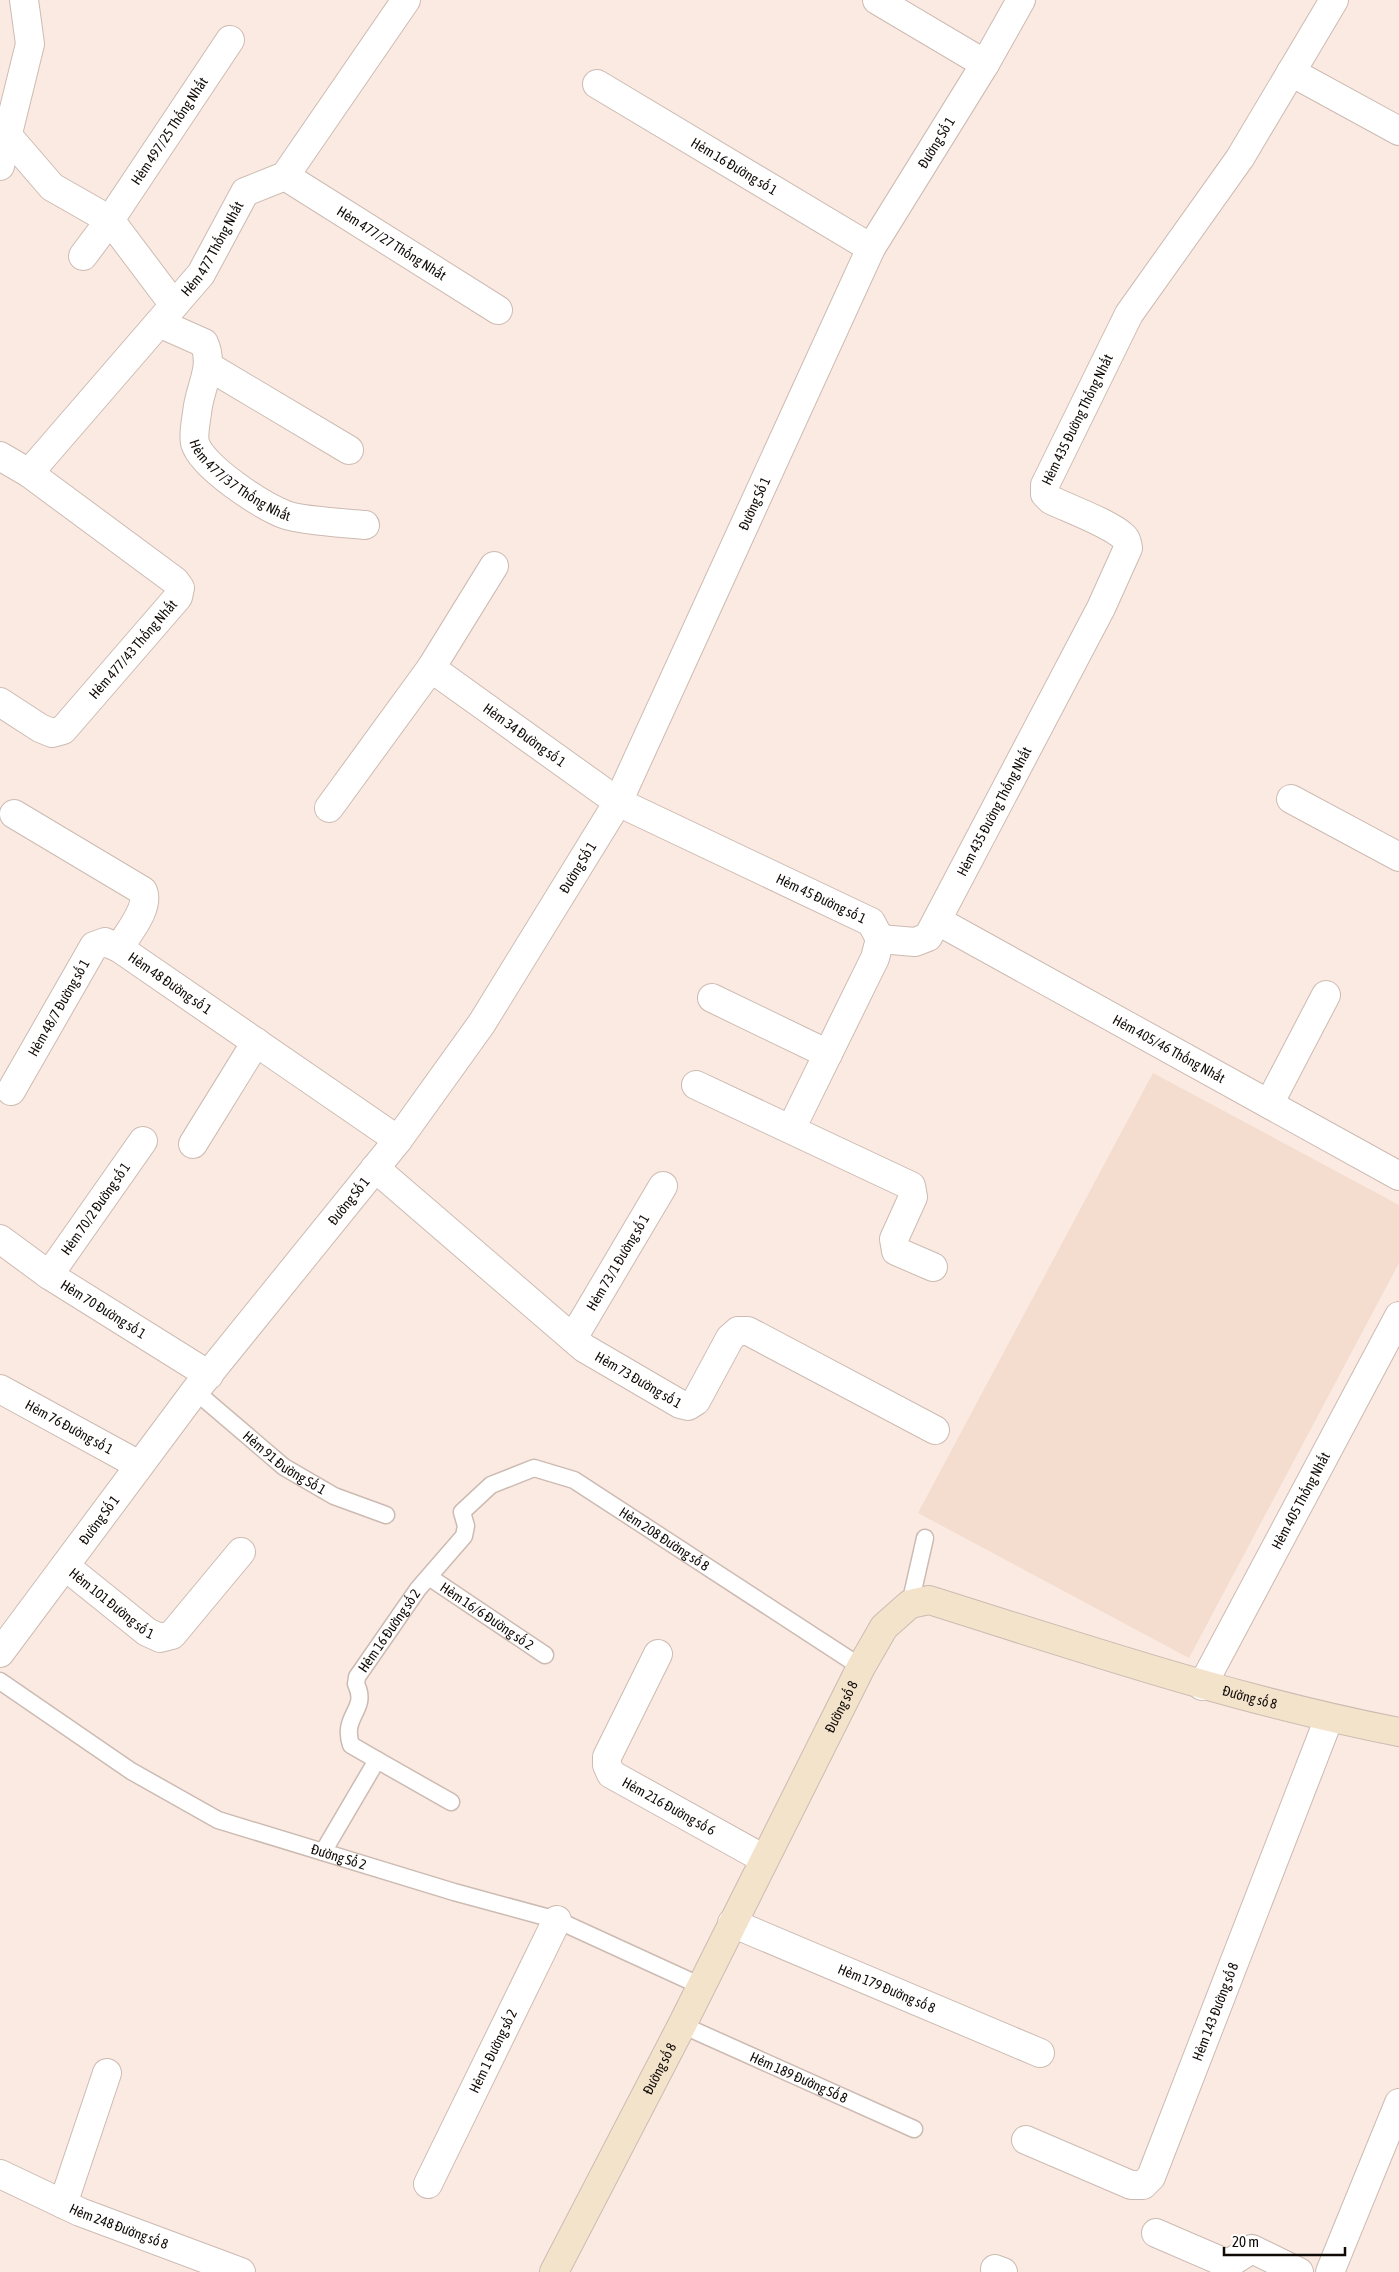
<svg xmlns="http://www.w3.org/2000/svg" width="1399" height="2272" font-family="'Asap Condensed',sans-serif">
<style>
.built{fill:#f4dccf}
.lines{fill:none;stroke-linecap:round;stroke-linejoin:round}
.lane-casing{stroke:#ccbbb2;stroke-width:19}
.street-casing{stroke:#ccbbb2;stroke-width:30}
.secondary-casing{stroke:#ccbbb2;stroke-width:30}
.lane{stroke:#fff;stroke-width:16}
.street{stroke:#fff;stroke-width:28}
.secondary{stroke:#f3e3cb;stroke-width:28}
.labels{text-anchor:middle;stroke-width:4;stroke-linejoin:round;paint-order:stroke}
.street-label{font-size:14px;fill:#100a07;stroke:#fff}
</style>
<rect width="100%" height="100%" fill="#fbeae1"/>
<path class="built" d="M1153,1073L1399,1205V1263L1189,1658L918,1513Z"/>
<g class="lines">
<g class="lane-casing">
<g id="lane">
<path id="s1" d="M195,1391L284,1467L334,1496L386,1515"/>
<path id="s2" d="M429,1577L545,1655"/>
<path d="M910,1604L925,1538"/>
<path id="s3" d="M0,1681L131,1771L218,1820L454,1892L557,1920L701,1986"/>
<path d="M377,1760L451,1802"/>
<path id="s4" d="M323,1852L377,1760L351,1745C341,1715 369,1710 356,1684L357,1677L418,1589L464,1536L466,1526L462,1512L491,1485L534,1468L574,1480L861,1667"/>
<path id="s5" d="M682,2025L914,2129"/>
</g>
</g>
<g class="street-casing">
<g id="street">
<path d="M877,0L985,64"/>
<path d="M1291,72L1399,131"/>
<path id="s6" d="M597,84L871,248"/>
<path d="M8,136L52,187L110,220L174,305"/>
<path d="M0,166L30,44L24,0"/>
<path id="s7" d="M285,176L498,310"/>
<path id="s8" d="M83,256L110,220L230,40"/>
<path id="s9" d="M159,323L204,343C215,367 199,388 197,413C196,421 193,435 195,443C202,467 262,506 286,515C303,521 345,523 365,525"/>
<path d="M208,366L349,450"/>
<path id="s10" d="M0,456L29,473L201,274L245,192L285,176L406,0"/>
<path id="s11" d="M431,668L618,802L871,922L880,939L875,958L791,1129"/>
<path id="s12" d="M0,702L40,728L52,733L63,730L178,597L180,588L175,581L29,473"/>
<path d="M1291,799L1399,857"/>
<path d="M329,808L431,668L494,566"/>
<path id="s13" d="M14,814L143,891C150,908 128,933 119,948L398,1140"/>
<path id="s14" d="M938,921L1399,1176"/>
<path id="s15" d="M880,939L915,942L928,937L1101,608L1128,548C1127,543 1127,540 1124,537C1111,524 1070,509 1051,500L1045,494V485L1129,314L1240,158L1334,0"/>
<path d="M712,998L828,1054"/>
<path d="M696,1085L911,1186L913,1197L894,1239L896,1251L933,1267"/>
<path id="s16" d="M11,1091L94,946L105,942L119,948"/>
<path d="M1269,1104L1326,995"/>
<path d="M193,1144L256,1042"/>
<path id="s17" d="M375,1168L584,1348L680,1404L688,1406L696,1401L730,1338L738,1331H748L935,1430"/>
<path id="s18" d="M0,1239L49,1275L209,1375"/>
<path id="s19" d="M49,1275L143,1141"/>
<path id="s20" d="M573,1338L663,1186"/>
<path id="s21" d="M0,1389L139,1465"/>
<path id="s22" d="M65,1566L147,1632L160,1638L172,1635L241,1552"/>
<path id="s23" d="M0,1653L195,1391L398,1140L482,1023L618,802L871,248L985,64L1021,0"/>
<path id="s24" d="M658,1654L607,1757V1765L611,1774L764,1859"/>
<path id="s25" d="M1202,1686L1399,1316"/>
<path id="s26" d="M732,1923L1040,2053"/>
<path id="s27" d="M1026,2140L1131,2185H1143L1151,2177L1329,1718"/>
<path id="s28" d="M0,2174L80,2212L241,2272"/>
<path id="s29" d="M428,2184L557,1920"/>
<path d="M63,2204L107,2073"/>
<path d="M1156,2233L1228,2264L1252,2249L1299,2272"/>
<path d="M995,2269L1003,2272"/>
<path d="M1330,2272L1399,2103"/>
</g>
</g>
<g class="secondary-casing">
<g id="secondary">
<path id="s30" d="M554,2272L682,2025L861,1667L884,1627L910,1604L929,1600C1085,1649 1239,1701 1399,1732"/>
</g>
</g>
<use href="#lane" class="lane"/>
<use href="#street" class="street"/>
<use href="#secondary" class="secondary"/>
</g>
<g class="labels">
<g class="street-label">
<text dy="5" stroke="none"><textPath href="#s8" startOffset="152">Hẻm 497/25 Thống Nhất</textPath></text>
<text dy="5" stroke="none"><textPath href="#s23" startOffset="1786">Đường Số 1</textPath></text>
<text dy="5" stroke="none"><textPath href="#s6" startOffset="160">Hẻm 16 Đường số 1</textPath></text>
<text dy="5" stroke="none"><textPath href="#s7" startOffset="126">Hẻm 477/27 Thống Nhất</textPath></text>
<text dy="5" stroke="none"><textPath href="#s10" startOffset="324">Hẻm 477 Thống Nhất</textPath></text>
<text dy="5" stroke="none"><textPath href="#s15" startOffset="671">Hẻm 435 Đường Thống Nhất</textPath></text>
<text dy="5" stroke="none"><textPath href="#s9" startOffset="211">Hẻm 477/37 Thống Nhất</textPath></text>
<text dy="5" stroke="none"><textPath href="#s23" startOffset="1381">Đường Số 1</textPath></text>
<text dy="5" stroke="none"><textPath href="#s12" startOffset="179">Hẻm 477/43 Thống Nhất</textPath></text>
<text dy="5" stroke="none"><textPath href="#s11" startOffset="115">Hẻm 34 Đường số 1</textPath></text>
<text dy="5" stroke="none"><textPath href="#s15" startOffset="191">Hẻm 435 Đường Thống Nhất</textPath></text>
<text dy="5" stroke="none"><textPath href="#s23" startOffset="976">Đường Số 1</textPath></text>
<text dy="5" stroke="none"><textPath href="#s11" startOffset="455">Hẻm 45 Đường số 1</textPath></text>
<text dy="5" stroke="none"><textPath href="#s13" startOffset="276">Hẻm 48 Đường số 1</textPath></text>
<text dy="5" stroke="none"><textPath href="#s16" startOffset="96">Hẻm 48/7 Đường số 1</textPath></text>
<text dy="5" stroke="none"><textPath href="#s14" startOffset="264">Hẻm 405/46 Thống Nhất</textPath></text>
<text dy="5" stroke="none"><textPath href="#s23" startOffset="571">Đường Số 1</textPath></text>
<text dy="5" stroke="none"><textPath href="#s19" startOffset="81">Hẻm 70/2 Đường số 1</textPath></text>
<text dy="5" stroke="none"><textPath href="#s20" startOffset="88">Hẻm 73/1 Đường số 1</textPath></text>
<text dy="5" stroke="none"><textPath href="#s18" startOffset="125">Hẻm 70 Đường số 1</textPath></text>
<text dy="5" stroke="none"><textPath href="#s17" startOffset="339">Hẻm 73 Đường số 1</textPath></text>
<text dy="5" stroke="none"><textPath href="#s21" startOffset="79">Hẻm 76 Đường số 1</textPath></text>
<text dy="5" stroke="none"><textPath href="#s1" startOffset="115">Hẻm 91 Đường Số 1</textPath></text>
<text dy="5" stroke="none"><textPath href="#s25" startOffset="210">Hẻm 405 Thống Nhất</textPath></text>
<text dy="5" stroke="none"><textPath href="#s23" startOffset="166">Đường Số 1</textPath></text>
<text dy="5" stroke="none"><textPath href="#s4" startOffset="645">Hẻm 208 Đường số 8</textPath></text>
<text dy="5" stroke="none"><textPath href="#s22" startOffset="60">Hẻm 101 Đường số 1</textPath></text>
<text dy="5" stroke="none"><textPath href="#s2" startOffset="70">Hẻm 16/6 Đường số 2</textPath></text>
<text dy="5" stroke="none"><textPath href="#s4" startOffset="264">Hẻm 16 Đường số 2</textPath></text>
<text dy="5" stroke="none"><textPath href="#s30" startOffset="1114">Đường số 8</textPath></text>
<text dy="5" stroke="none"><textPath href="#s30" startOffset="634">Đường số 8</textPath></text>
<text dy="5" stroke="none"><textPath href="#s24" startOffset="199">Hẻm 216 Đường số 6</textPath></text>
<text dy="5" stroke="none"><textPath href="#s3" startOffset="385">Đường Số 2</textPath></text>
<text dy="5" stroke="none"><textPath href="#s26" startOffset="168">Hẻm 179 Đường số 8</textPath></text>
<text dy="5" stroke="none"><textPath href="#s27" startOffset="315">Hẻm 143 Đường số 8</textPath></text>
<text dy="5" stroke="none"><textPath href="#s29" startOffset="148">Hẻm 1 Đường số 2</textPath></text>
<text dy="5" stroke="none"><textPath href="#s30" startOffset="229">Đường số 8</textPath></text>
<text dy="5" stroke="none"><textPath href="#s5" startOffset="128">Hẻm 189 Đường Số 8</textPath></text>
<text dy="5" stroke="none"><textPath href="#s28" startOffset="130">Hẻm 248 Đường số 8</textPath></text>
</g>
</g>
<path d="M1224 2247v8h121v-8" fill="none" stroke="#100a07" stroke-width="2.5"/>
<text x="1232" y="2247" font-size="15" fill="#100a07" stroke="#ffffff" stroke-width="4" paint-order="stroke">20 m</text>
</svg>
